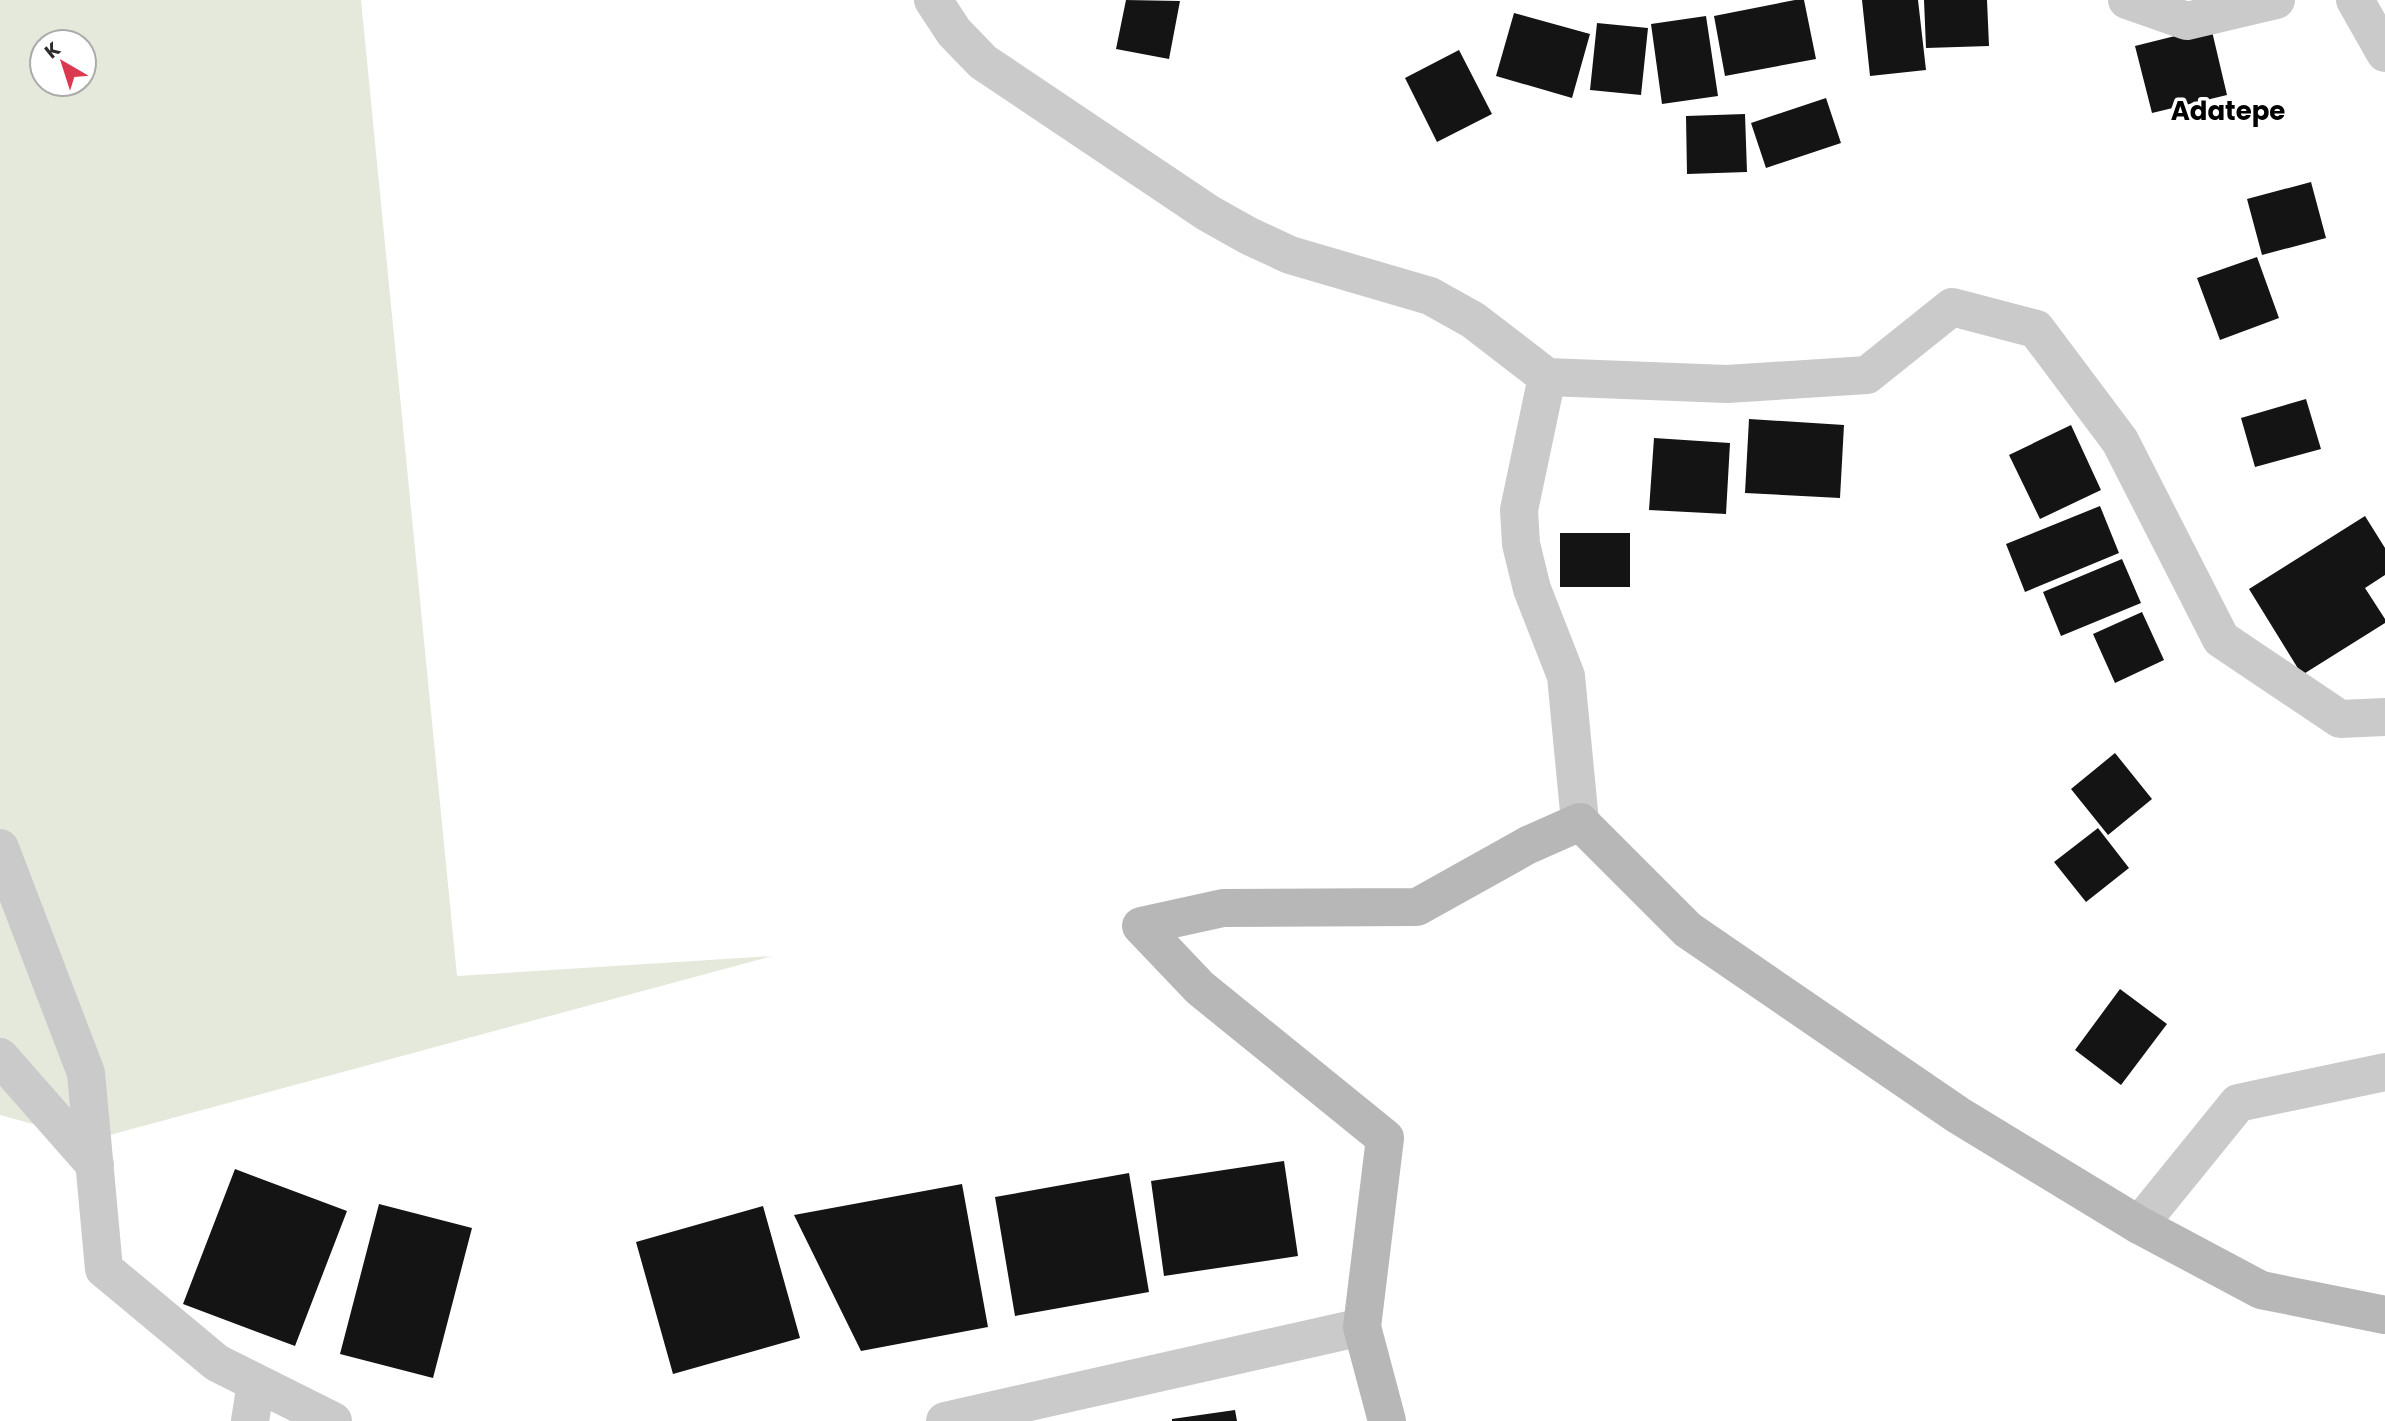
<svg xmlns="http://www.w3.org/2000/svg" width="2385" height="1421" font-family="Poppins,sans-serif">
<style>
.green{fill:#e4e9db;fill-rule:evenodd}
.building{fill:#141414}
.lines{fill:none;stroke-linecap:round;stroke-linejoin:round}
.street{stroke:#cacaca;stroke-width:38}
.secondary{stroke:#b7b7b7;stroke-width:38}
.labels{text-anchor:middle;stroke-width:7;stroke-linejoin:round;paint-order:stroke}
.district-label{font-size:26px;font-weight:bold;fill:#000;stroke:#fff}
</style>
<rect width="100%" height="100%" fill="#fff"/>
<path class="green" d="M0,0H361L457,976L772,956L91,1140L0,1115ZM42,42H84V84H42Z"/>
<path class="building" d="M1126,0L1180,1L1169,59L1116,49Z
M1795,0H1804L1816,59L1725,76L1714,16Z
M1862,0H1918L1926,70L1870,76Z
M1924,0H1987L1989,46L1926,48Z
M1514,13L1590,34L1572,98L1496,76Z
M1706,16L1718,96L1662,104L1651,24Z
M1597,23L1648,28L1641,95L1590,90Z
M2211,27L2227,95L2152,113L2135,46Z
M1459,50L1492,114L1437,142L1405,78Z
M1826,98L1841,143L1766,168L1751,123Z
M1745,114L1747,172L1687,174L1686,116Z
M2311,182L2326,238L2262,255L2247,199Z
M2257,257L2279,318L2220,340L2197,278Z
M2306,399L2321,449L2255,467L2241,418Z
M1749,419L1844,425L1840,498L1745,493Z
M2071,425L2101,490L2040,519L2009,455Z
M1654,438L1730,443L1726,514L1649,510Z
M2100,506L2119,553L2025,592L2006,544Z
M2365,516L2385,548V575L2365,588L2385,619V623L2302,675L2249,589Z
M1560,533H1630V587H1560Z
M2122,559L2141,603L2061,636L2043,592Z
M2142,612L2164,660L2115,683L2093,634Z
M2115,753L2152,799L2108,835L2071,789Z
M2098,828L2129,868L2086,902L2054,862Z
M2120,989L2167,1024L2121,1085L2075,1050Z
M1284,1161L1298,1256L1164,1276L1151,1181Z
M235,1169L347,1211L295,1346L183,1304Z
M1129,1173L1149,1292L1015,1316L995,1197Z
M962,1184L988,1327L861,1351L794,1215Z
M379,1204L472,1228L433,1378L340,1354Z
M763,1206L800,1338L673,1374L636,1242Z
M1235,1410L1237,1421H1172V1419Z"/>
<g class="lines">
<path class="street" d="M933,0L954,32L983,62L1208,213L1249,236L1290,255L1430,296L1473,320L1547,377L1519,510L1521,544L1532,589L1566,676L1580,822
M2127,0L2187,21L2276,0
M2355,0L2385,53
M1547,377L1727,384L1867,375L1952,307L2036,329L2120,441L2221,639L2340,719L2385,717
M0,848L86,1073L104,1269L217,1363L333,1421
M0,1057L95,1165
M2139,1225L2238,1103L2385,1072
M250,1421L256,1383
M945,1421L1362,1327"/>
<path class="secondary" d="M1387,1421L1362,1327L1385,1138L1200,988L1141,926L1223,908L1417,907L1528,845L1580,822L1688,930L1958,1115L2139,1225L2261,1290L2385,1315"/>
</g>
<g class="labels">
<g class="district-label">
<text x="2228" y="120">Adatepe</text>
</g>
</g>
<g transform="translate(63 63) rotate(321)"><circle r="33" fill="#ffffff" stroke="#ababab" stroke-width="2"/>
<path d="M0-5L12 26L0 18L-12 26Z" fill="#da3950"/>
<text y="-10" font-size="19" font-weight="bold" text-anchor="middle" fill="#2d2d2d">K</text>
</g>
</svg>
